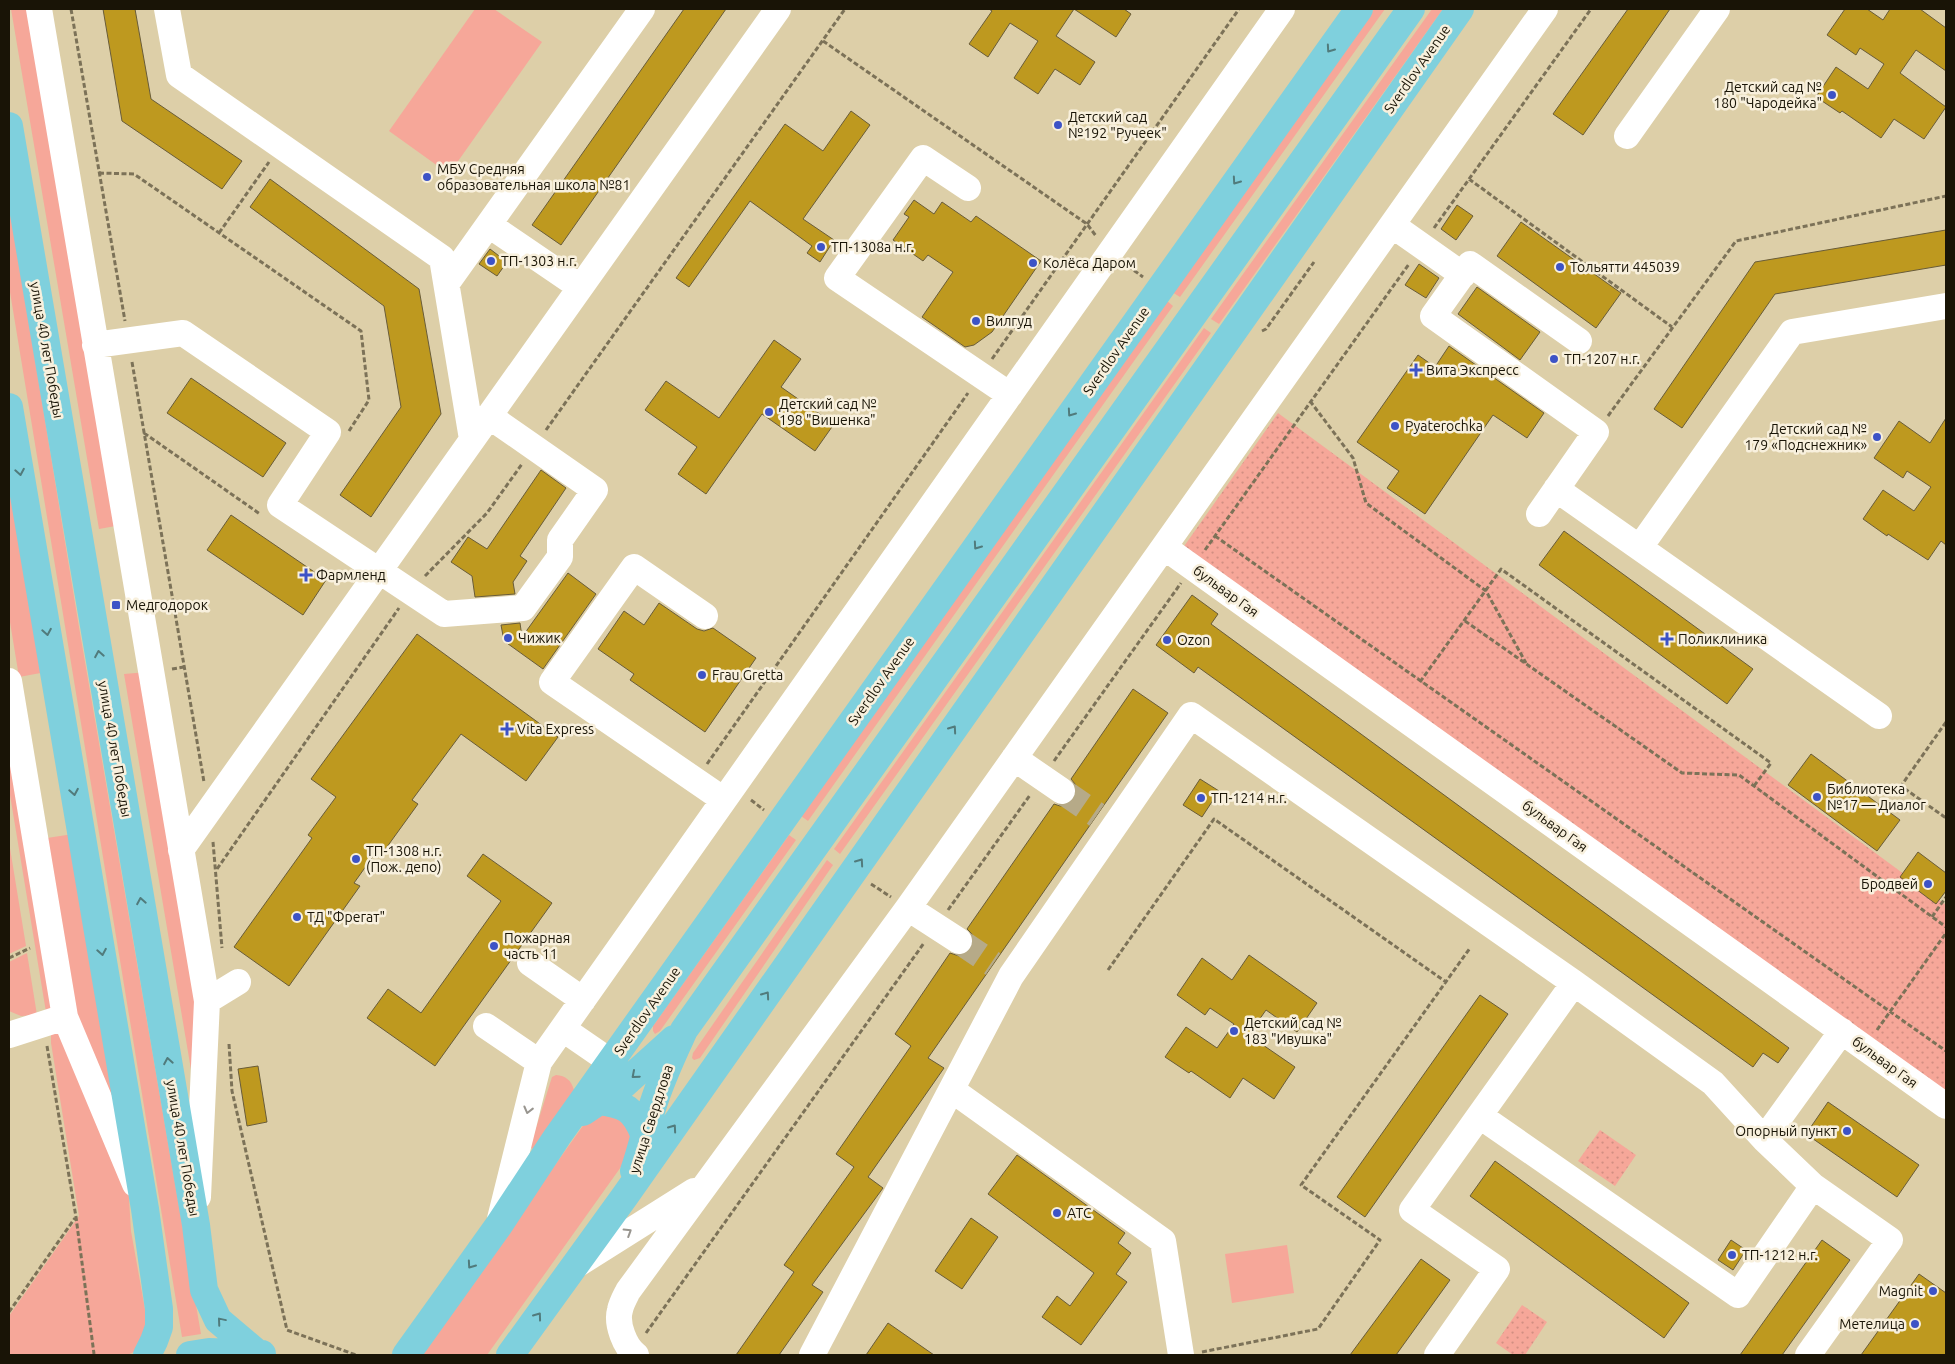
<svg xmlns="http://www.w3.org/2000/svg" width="1955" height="1364" font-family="Ubuntu,sans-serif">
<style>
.green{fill:#f6a799}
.park{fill:url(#park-dots)}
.building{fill:#be991f;stroke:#695c39}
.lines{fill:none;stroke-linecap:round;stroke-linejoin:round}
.minor-tunnel{stroke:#b6aa88;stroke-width:26;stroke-dasharray:26 13;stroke-linecap:butt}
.path{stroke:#7c7258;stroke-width:3;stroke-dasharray:5 2.5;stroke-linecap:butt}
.minor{stroke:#fff;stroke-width:26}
.major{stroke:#7fd0dd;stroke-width:28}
.oneway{stroke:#517b7c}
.oneway2{stroke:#98958f}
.poi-dot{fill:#3d53c6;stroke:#f8f0dd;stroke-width:2}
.labels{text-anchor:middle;stroke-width:5;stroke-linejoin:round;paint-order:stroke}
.street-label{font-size:14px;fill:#191406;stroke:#f8f0dd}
.poi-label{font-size:14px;fill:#191406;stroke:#f8f0dd;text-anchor:start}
</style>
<defs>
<pattern id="park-dots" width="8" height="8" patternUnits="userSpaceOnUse" patternTransform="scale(1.25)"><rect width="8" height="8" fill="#f6a799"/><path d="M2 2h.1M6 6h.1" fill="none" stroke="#d28f82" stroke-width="1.8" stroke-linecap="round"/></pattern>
</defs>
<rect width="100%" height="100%" fill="#ddcfa8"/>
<path class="green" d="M11,9H34L121,525L99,529Z
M475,9H494L542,42L449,174L389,131Z
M1374,9H1385L1180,297L1172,292Z
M1432,9H1443L1219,324L1211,319Z
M9,201L79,627L201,1334L182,1337L9,286Z
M1166,300L1173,306L808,821L801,816Z
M1204,328L1211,333L840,854L834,849Z
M9,455L46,672L19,677L9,616Z
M147,672L202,990L197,1105L124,674Z
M9,731L53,1007L46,1012L9,789Z
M73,834L121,1121L78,1027L47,838Z
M789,835L796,840L660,1031L655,1034L653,1031V1026Z
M9,842L26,946L9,954Z
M827,860L833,865L700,1058L694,1060L692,1058L693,1053Z
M27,953L37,1015L21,1016L9,1011V962Z
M56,1028L128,1182L131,1231L148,1326L140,1345L134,1352L127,1355H9V1316L79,1216L51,1043V1033Z
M556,1075C566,1076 571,1080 574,1090L533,1149L530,1147L552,1077Z
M592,1113L631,1121L633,1150L487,1355H420Z
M1287,1245L1294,1293L1232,1303L1225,1254Z"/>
<path class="park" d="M1278,413L1946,905V1094L1180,552Z
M1600,1130L1636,1155L1615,1186L1578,1161Z
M1522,1305L1547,1322L1525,1355H1513L1496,1343Z"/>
<path class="building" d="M103,9H135L151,99L242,161L222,189L122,121Z
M684,9H726L561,245L532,225Z
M989,9H1124L1131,14L1116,37L1074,9L1056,36L1095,62L1080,85L1055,69L1038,94L1014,78L1038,41L1010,23L988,57L969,44L992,11Z
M1628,9H1670L1583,135L1553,114Z
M1845,9H1867L1883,20L1890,9H1920L1946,28V71L1916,50L1900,73L1946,107L1924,139L1894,119L1881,138L1842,111L1840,113L1816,97L1836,67L1868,89L1884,64L1860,48L1856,55L1827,35Z
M851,111L870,125L803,219L834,240L820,262L807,253L812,246L750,201L689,287L676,278L785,124L823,151Z
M270,179L419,289L441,414L371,517L340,495L401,407L384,306L250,207Z
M914,200L934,214L942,202L971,222L976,216L1041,261L992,332L974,345L965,347L922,317L953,272L928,255L923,261L893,240L909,217L904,214Z
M1457,205L1473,216L1456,240L1441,229Z
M1521,222L1621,293L1596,328L1497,256Z
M1946,230V265L1775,294L1682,428L1654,409L1755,262Z
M490,249L507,262L497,276L479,264Z
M1419,264L1439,278L1426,298L1405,285Z
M1477,287L1540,332L1520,360L1458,314Z
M774,340L801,359L781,387L834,424L815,451L762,414L706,494L678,474L697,447L645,410L666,381L719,418Z
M1449,346L1544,413L1527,438L1493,415L1425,514L1387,488L1399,471L1357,442L1418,355L1435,367Z
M191,378L286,443L263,477L167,413Z
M1946,418V545L1941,541L1928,560L1888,534L1887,536L1863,519L1883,490L1914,511L1931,487L1907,471L1903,478L1874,458L1899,421L1930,443Z
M541,470L566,488L520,556L527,561L513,582L515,594L475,597L472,576L451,562L468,537L487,549Z
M231,515L326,580L303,615L207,550Z
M1564,531L1753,669L1727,704L1539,565Z
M568,573L596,594L543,669L504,641L501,625L520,623L522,637Z
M1192,595L1218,614L1211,624L1789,1048L1778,1063L1763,1053L1753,1067L1198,667L1194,673L1156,645Z
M659,603L697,629L704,631L713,628L756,658L705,732L630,680L634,674L598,649L624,611L644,625Z
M417,634L558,737L526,781L461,734L412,800L418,804L384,851L379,848L354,883L360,886L289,986L234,947L312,838L308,835L336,797L311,779Z
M1133,689L1168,713L928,1058L944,1068L868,1177L883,1188L812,1285L823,1292L779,1355H736L794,1272L784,1265L854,1167L836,1154L911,1046L895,1034L950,953L959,956L966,954L971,950L974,941L972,934L967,929L1054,804L1060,806L1068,805L1074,800L1077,792L1075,784L1071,779Z
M1811,754L1900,820L1877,851L1788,785Z
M1200,779L1219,791L1202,817L1183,805Z
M1918,852L1946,873V891L1936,904L1900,877Z
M483,854L552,903L435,1066L367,1018L388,989L421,1013L501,901L467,876Z
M1249,955L1317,1003L1297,1032L1266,1010L1250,1033L1264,1043L1263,1045L1295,1067L1274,1099L1243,1078L1230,1098L1191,1071L1189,1073L1165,1057L1186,1027L1217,1048L1234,1024L1210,1008L1205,1015L1177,995L1202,958L1232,980Z
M1480,995L1508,1014L1365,1217L1337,1197Z
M258,1066L267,1122L247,1126L238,1069Z
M1828,1102L1919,1165L1897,1197L1806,1134Z
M1017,1155L1125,1233L1118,1243L1131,1253L1116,1274L1127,1282L1081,1345L1042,1317L1057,1296L1070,1306L1094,1273L988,1194Z
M1495,1161L1689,1303L1664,1338L1470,1196Z
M971,1218L998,1237L962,1289L935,1271Z
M1731,1240L1746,1250L1733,1270L1718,1260Z
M1822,1240L1850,1260L1782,1355H1740Z
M1421,1259L1450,1280L1396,1355H1350Z
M1919,1274L1946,1293V1355H1861Z
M888,1323L934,1355H866Z"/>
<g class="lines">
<path class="minor-tunnel" d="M1062,791L1097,815
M959,941L993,964"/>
<path class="path" d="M71,9L125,321
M823,41L1087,224L1096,236
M99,173L134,174L361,331L369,400L349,431
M1469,179L1672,327
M1434,228L1591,9
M219,233L269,162
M1128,266L1143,277
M1262,331L1266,329L1314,262
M992,359L1239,9
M132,362L204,782
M1310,401L1353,458L1366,503L1486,591L1526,663
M1608,416L1736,241L1946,196
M546,430L845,9
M144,433L260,514
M1215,536L1946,1051
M1205,550L1409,264
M425,576L487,513L522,464
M1465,621L1682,773L1739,775L1946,927
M172,669L184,667
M1420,682L1501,569L1771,763L1754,786
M1946,722L1901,786L1946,818
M1054,761L1181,583
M707,764L968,393
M751,800L764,810
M213,842L222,948
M217,869L399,608
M871,884L891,897
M948,910L1030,795
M1932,917L1946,897
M9,958L30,948
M1108,970L1214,819L1446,982
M1877,1030L1946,933
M229,1044L232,1091L287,1330L356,1355
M47,1046L76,1217L94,1354
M9,1312L75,1218
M646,1333L924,943
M1202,1352L1318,1329L1380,1240L1301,1185L1470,948"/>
<path class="minor" d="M39,9L207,1001L198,1197
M167,9L179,75L442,258L472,439
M1627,136L1717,9
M968,188L923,158L837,278L1010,395
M489,225L580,287
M1392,225L1463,275
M447,283L642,9
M95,345L183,333L328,432L280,505L444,614L523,608L560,557V540L595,490L489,416
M1556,489L1879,716
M1539,514L1596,432L1433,316L1470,264L1579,341
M1164,547L1946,1106
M1640,547L1792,332L1946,306
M705,616L634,567L552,682L724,800
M9,681L65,1017L135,1184
M1014,758L1062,791
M181,850L778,9
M908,908L959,941
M530,963L583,1000
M207,1001L238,982
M486,1026L539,1062
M563,1029L611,1062
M9,1035L65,1017
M952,1090L1163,1241L1181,1355
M1480,1116L1738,1295L1813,1186
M1764,1139L1842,1031
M500,1219L539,1062L1282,9
M575,1266L694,1191
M636,1355C625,1347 616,1324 620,1310C621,1304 625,1297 628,1291L908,908L1545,9
M812,1355L1011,976L1191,715L1574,983L1713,1083L1764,1139L1813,1186L1890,1240L1808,1355
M1437,1355L1497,1269L1412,1210L1574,983"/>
<path class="major" d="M9,126L196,1225L204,1290L218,1320L257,1353
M9,407L145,1209L159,1309V1327L154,1341L147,1355
M598,1101C625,1104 634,1109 644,1134
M583,1112L623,1085L674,1039
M634,1171C642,1149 646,1127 653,1105C661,1079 673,1054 684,1030L1411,9
M190,1355L209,1352L262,1354
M406,1355L499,1225L557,1137L1359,9
M510,1355L625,1196L1460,9"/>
</g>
<defs><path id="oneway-chevron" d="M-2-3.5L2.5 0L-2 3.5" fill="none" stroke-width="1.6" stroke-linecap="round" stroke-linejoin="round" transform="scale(1.25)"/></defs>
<g class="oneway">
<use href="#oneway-chevron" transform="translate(1330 49) rotate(125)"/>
<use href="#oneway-chevron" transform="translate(1236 181) rotate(125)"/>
<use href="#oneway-chevron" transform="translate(1071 413) rotate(125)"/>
<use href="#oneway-chevron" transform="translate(20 472) rotate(80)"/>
<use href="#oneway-chevron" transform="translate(977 546) rotate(125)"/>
<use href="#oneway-chevron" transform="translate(47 632) rotate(80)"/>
<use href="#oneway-chevron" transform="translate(99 654) rotate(-100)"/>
<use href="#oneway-chevron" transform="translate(953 729) rotate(-55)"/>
<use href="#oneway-chevron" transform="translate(74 792) rotate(80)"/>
<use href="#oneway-chevron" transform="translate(860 862) rotate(-55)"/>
<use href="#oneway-chevron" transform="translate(141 901) rotate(-100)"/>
<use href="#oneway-chevron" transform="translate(102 952) rotate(80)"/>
<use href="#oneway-chevron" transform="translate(766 995) rotate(-55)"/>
<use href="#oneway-chevron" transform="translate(168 1061) rotate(-100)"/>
<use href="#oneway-chevron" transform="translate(635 1075) rotate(139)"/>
<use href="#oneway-chevron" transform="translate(673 1128) rotate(-55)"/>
<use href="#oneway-chevron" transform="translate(471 1265) rotate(125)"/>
<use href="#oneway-chevron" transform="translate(538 1316) rotate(-54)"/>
<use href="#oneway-chevron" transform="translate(221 1321) rotate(-130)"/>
</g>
<g class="oneway2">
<use href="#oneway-chevron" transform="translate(528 1110) rotate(104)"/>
<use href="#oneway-chevron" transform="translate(628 1232) rotate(-32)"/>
</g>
<g class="poi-dot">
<circle cx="1832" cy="95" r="5"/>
<circle cx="1058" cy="125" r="5"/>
<circle cx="427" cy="177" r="5"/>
<circle cx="821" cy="247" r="5"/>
<circle cx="491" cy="261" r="5"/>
<circle cx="1033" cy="263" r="5"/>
<circle cx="1560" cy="267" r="5"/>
<circle cx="976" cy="321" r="5"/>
<circle cx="1554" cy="359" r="5"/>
<path d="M1413.5 362.5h5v5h5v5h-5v5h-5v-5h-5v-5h5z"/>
<circle cx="769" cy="412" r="5"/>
<circle cx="1395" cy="426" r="5"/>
<circle cx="1877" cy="437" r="5"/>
<path d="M303.5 567.5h5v5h5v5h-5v5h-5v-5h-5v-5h5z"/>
<rect x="111" y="600" width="10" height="10" rx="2.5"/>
<circle cx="508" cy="638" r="5"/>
<path d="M1664.5 631.5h5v5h5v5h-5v5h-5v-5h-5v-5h5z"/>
<circle cx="1167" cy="640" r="5"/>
<circle cx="702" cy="675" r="5"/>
<path d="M504.5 721.5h5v5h5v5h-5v5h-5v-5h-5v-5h5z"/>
<circle cx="1817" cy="797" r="5"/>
<circle cx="1201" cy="798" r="5"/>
<circle cx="356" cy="859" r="5"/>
<circle cx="1928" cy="884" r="5"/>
<circle cx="297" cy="917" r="5"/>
<circle cx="494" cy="946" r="5"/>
<circle cx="1234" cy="1031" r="5"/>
<circle cx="1847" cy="1131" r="5"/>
<circle cx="1057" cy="1213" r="5"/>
<circle cx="1732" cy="1255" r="5"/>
<circle cx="1933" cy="1291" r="5"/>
<circle cx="1915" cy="1324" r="5"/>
</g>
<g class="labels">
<g class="street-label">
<text transform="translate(1417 69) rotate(-55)" y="5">Sverdlov Avenue</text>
<text transform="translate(47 350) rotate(80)" y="5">улица 40 лет Победы</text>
<text transform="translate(1116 351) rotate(-55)" y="5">Sverdlov Avenue</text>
<text transform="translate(1226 591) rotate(36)" y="5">бульвар Гая</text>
<text transform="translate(881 681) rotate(-55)" y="5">Sverdlov Avenue</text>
<text transform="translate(115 749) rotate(80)" y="5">улица 40 лет Победы</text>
<text transform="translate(1555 826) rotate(36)" y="5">бульвар Гая</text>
<text transform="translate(647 1011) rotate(-55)" y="5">Sverdlov Avenue</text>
<text transform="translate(1885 1062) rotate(36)" y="5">бульвар Гая</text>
<text transform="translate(651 1119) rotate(-72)" y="5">улица Свердлова</text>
<text transform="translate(183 1148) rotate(80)" y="5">улица 40 лет Победы</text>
</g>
<g class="poi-label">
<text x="1822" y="92" text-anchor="end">Детский сад №<tspan x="1822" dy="16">180 "Чародейка"</tspan></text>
<text x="1068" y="122">Детский сад<tspan x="1068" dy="16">№192 "Ручеек"</tspan></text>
<text x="437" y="174">МБУ Средняя<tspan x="437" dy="16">образовательная школа №81</tspan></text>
<text x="831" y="252">ТП-1308а н.г.</text>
<text x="501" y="266">ТП-1303 н.г.</text>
<text x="1043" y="268">Колёса Даром</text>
<text x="1570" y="272">Тольятти 445039</text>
<text x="986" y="326">Вилгуд</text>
<text x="1564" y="364">ТП-1207 н.г.</text>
<text x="1426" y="375">Вита Экспресс</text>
<text x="779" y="409">Детский сад №<tspan x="779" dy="16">198 "Вишенка"</tspan></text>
<text x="1405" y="431">Pyaterochka</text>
<text x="1867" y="434" text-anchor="end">Детский сад №<tspan x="1867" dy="16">179 «Подснежник»</tspan></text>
<text x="316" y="580">Фармленд</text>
<text x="126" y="610">Медгодорок</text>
<text x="518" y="643">Чижик</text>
<text x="1678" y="644">Поликлиника</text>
<text x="1177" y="645">Ozon</text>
<text x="712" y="680">Frau Gretta</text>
<text x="517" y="734">Vita Express</text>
<text x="1827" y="794">Библиотека<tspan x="1827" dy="16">№17 — Диалог</tspan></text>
<text x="1211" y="803">ТП-1214 н.г.</text>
<text x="366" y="856">ТП-1308 н.г.<tspan x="366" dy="16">(Пож. депо)</tspan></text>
<text x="1918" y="889" text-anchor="end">Бродвей</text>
<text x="307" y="922">ТД "Фрегат"</text>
<text x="504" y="943">Пожарная<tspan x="504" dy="16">часть 11</tspan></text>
<text x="1244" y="1028">Детский сад №<tspan x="1244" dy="16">183 "Ивушка"</tspan></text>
<text x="1837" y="1136" text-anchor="end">Опорный пункт</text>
<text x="1067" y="1218">АТС</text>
<text x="1742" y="1260">ТП-1212 н.г.</text>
<text x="1923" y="1296" text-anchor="end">Magnit</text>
<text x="1905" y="1329" text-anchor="end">Метелица</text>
</g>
</g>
<rect width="1955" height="1364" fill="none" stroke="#191406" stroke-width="20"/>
</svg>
